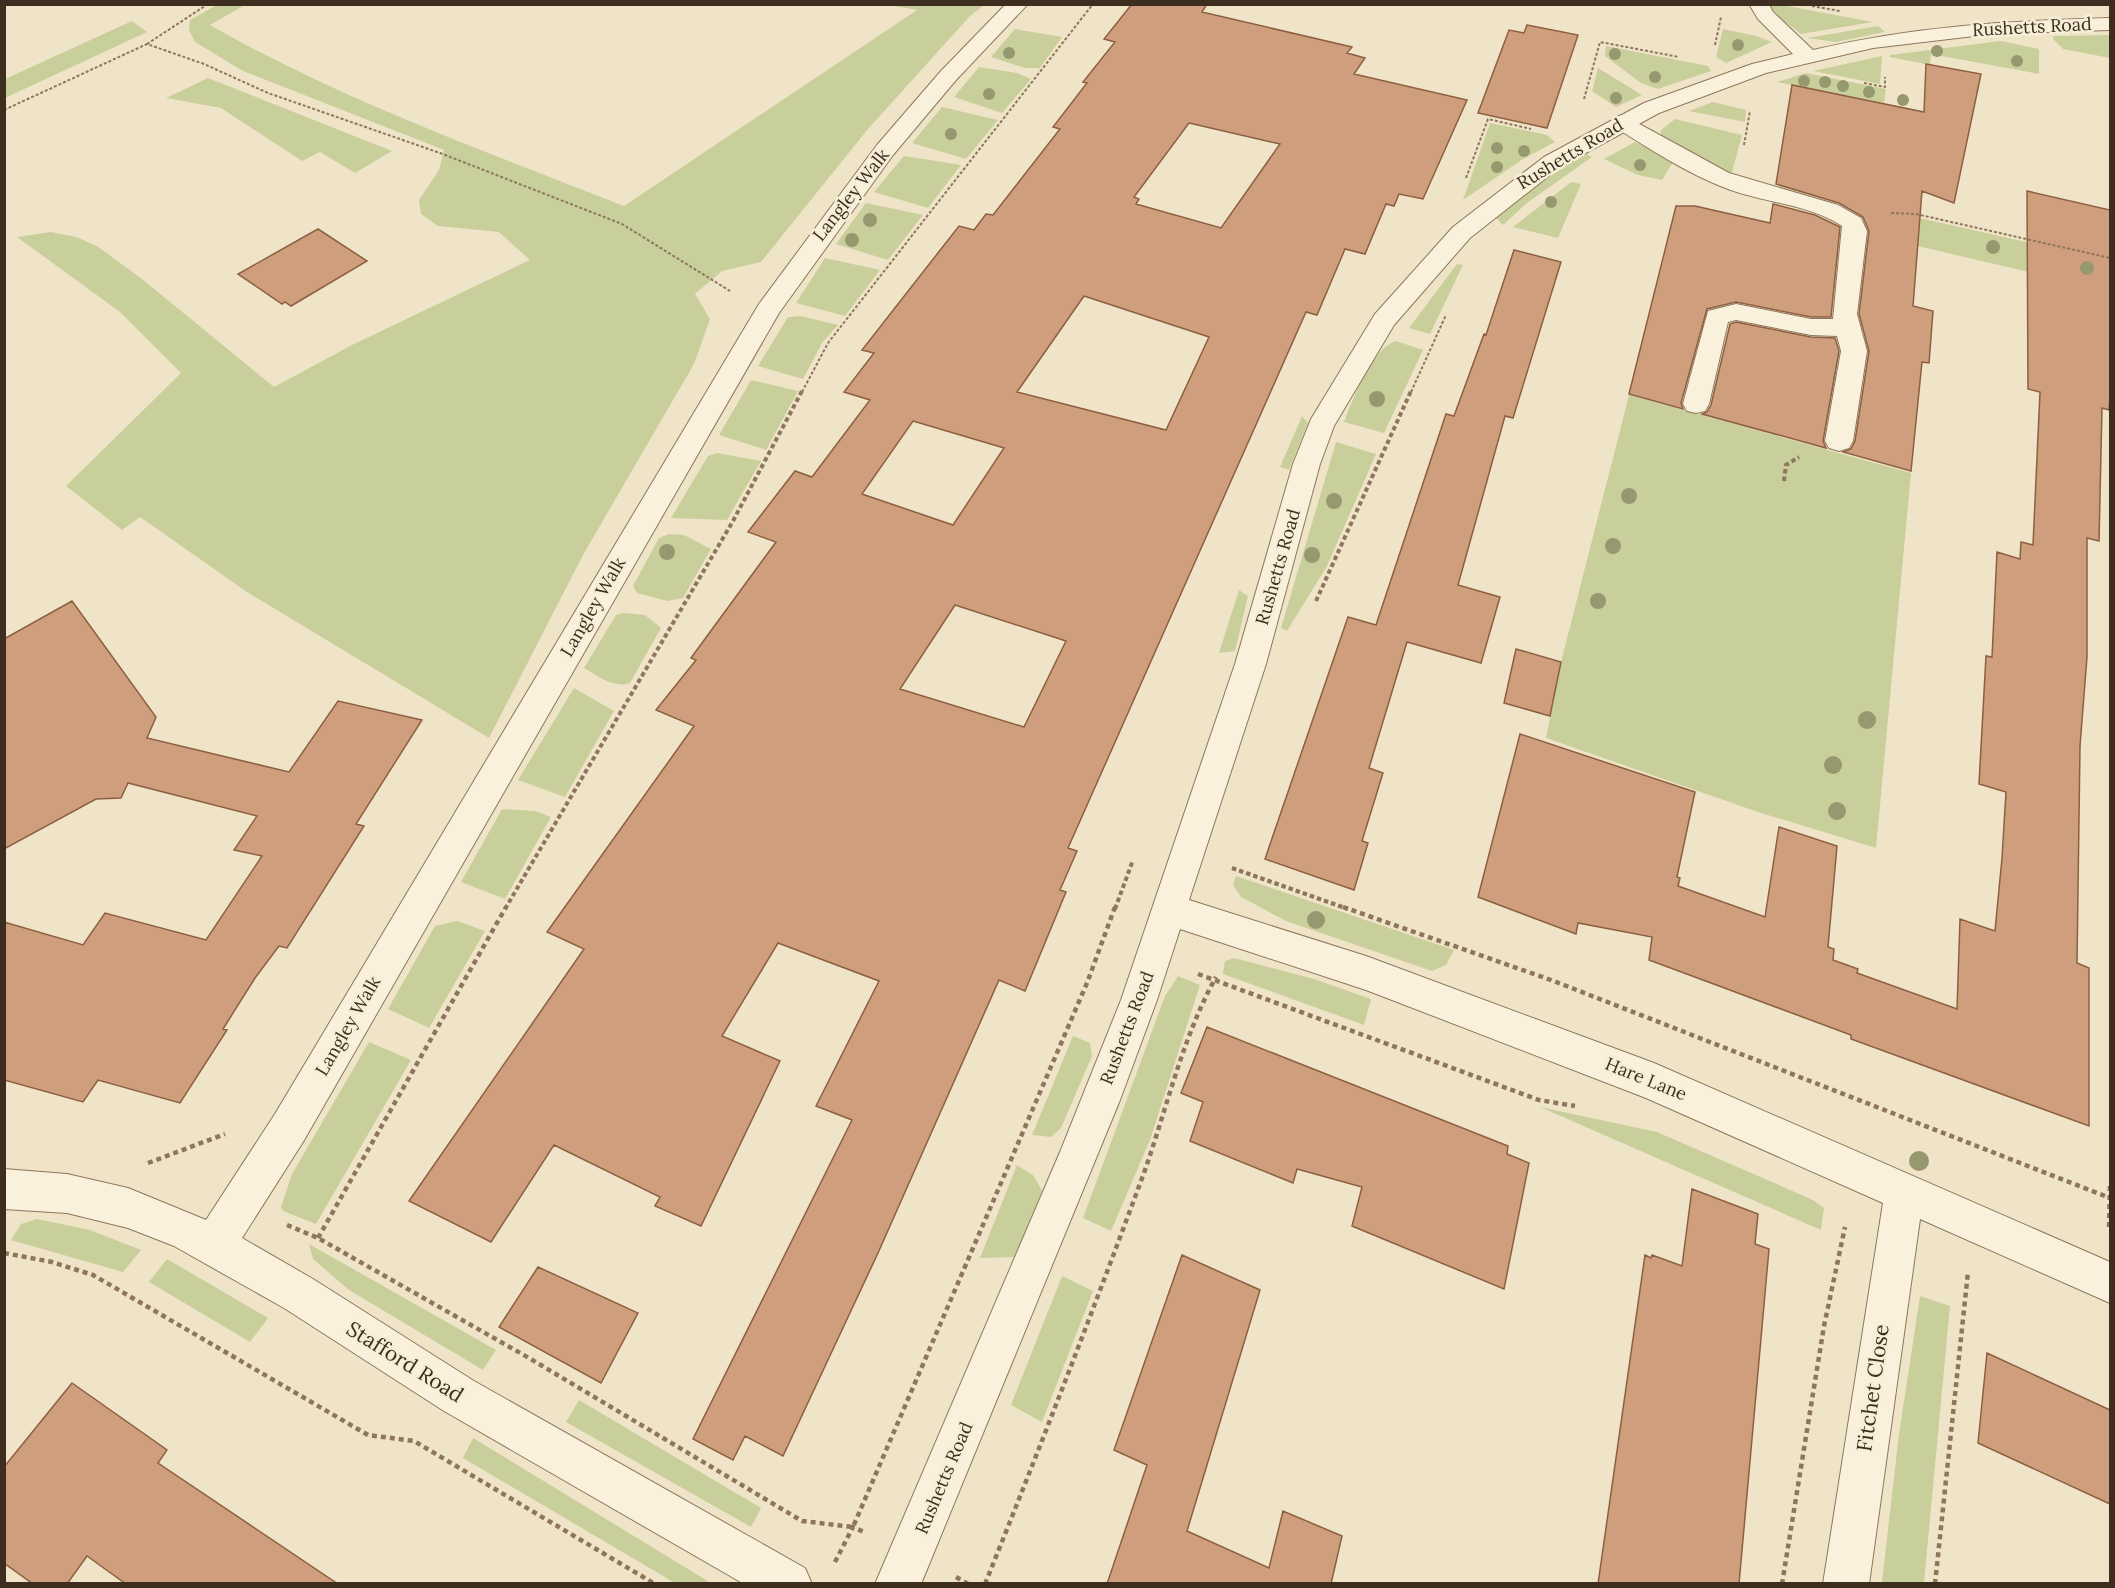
<svg xmlns="http://www.w3.org/2000/svg" width="2115" height="1588" font-family="Lora,serif">
<style>
.green{fill:#c9cf9b}
.building{fill:#cf9f7d;stroke:#8d5f41;stroke-width:1.5;fill-rule:evenodd}
.lines{fill:none;stroke-linecap:round;stroke-linejoin:round}
.lane-casing{stroke:#8d765c;stroke-width:2}
.street-casing{stroke:#8d765c;stroke-width:2}
.path-far2{stroke:#8d765c;stroke-width:2;stroke-dasharray:3 2;stroke-linecap:butt}
.path-far1{stroke:#8d765c;stroke-width:4;stroke-dasharray:4.5 3;stroke-linecap:butt}
.path{stroke:#8d765c;stroke-width:4.5;stroke-dasharray:5 4;stroke-linecap:butt}
.lane{fill:#faf1dc;fill-rule:evenodd}
.street{fill:#faf1dc;fill-rule:evenodd}
.tree{fill:#96986f}
.labels{text-anchor:middle;stroke-width:5;stroke-linejoin:round;paint-order:stroke}
.street-label{font-size:18px;fill:#3d2e20;stroke:#f7eed8}
.near-street-label{font-size:21px;fill:#3d2e20;stroke:#f7eed8}
</style>
<rect width="100%" height="100%" fill="#f0e4c8"/>
<path class="green" d="M217,5H245L210,25C341,100 485,151 624,206L917,10L889,5H984L970,16L868,129L761,262L722,271L695,294L710,319L694,364L583,555L489,738L247,592L140,517L122,530L66,486L181,373L120,312L17,237L51,232L76,237L97,246L142,279L274,387L352,345L530,260L499,232L438,226L421,214L419,200L439,170L444,150L243,71L195,42L189,30L190,20Z
M1769,5H1782L1873,22L1801,34L1780,18Z
M132,21L147,32L5,98V79Z
M1878,26L1885,32L1836,42L1807,38Z
M1015,29L1062,37L1040,68H1025L991,57Z
M1723,29L1756,36L1772,42L1726,63L1716,57Z
M2110,35V58L2063,49L2053,39L2054,36Z
M2001,41L2039,49V74L1931,54L1930,65L1890,57V55Z
M1606,46L1708,66L1711,71L1658,89L1641,83L1605,56Z
M1882,56L1880,84L1813,71Z
M979,67L1017,73L1031,79L1002,113L954,97Z
M1598,68L1642,95L1616,107L1592,91Z
M1806,73L1886,89L1884,103L1777,82Z
M208,78L392,151L355,173L320,152L302,161L221,108L166,98Z
M1713,102L1746,110L1745,122L1689,111Z
M942,107L998,120L966,159L912,143Z
M1675,119L1742,135L1731,176L1665,142L1661,136V130Z
M1490,123L1547,135L1555,142L1523,159L1463,200Z
M1635,142L1671,160L1672,164L1662,180L1638,175L1604,159Z
M1585,153L1592,157L1527,203L1503,225L1496,218L1520,197Z
M904,156L961,165L928,208L874,192Z
M1571,182L1581,184L1558,238L1513,227Z
M866,203L923,215L888,260L836,244Z
M1915,217L2110,261V291L1896,241Z
M825,258L880,270L845,316L796,303Z
M1457,264L1463,265L1430,334L1409,328Z
M801,316L838,325L822,343L803,379L758,366L788,317Z
M1396,341L1423,350L1384,433L1344,422C1353,399 1372,348 1396,341Z
M751,380L798,391L766,450L719,435Z
M1629,395L1911,473L1876,848L1758,812L1546,738L1561,662Z
M1302,416L1308,423L1289,470L1280,467Z
M1336,442L1376,454L1327,566L1287,631L1281,628Z
M717,453L761,461L727,520L671,518L708,456Z
M669,534L684,535L711,549L683,598L667,601L637,593L633,586L659,538Z
M1239,590L1248,596L1235,651L1219,653Z
M623,613L645,615L661,628L630,683C615,689 597,676 584,668L616,615Z
M574,688L614,711L565,797L518,780Z
M502,809L535,811L551,817L505,899L461,882Z
M1236,876L1454,950L1446,965L1432,971L1286,921L1241,897L1233,885Z
M457,921L485,931L429,1028L388,1009L435,926Z
M1234,958L1314,979L1371,999L1364,1025L1223,974L1225,961Z
M1178,976L1200,985L1150,1140L1111,1231L1083,1218L1165,996Z
M1073,1036L1090,1043L1092,1056L1061,1128L1051,1137L1032,1135Z
M369,1042L411,1060L316,1224L283,1211L281,1207L292,1174Z
M1540,1107L1657,1132L1813,1200L1824,1208L1821,1230Z
M1017,1165L1034,1176L1042,1191L1016,1257L980,1258Z
M37,1219L90,1230L141,1250L123,1272L11,1240L21,1224Z
M309,1244L496,1350L483,1370L349,1290L313,1259Z
M167,1259L268,1318L250,1342L149,1282Z
M1062,1276L1093,1291L1042,1422L1011,1405Z
M1920,1296L1950,1306L1924,1583H1884L1882,1582L1899,1434Z
M579,1400L761,1508L751,1527L566,1422Z
M473,1438L711,1583H675L463,1458Z"/>
<path class="building" d="M1132,4H1207L1202,12L1352,47L1347,53L1365,58L1354,74L1467,100L1423,199L1399,194L1394,206L1386,204L1365,254L1345,249L1317,315L1306,312L1068,848L1077,851L1060,890L1066,892L1025,991L999,980L878,1253L783,1456L745,1436L733,1460L693,1439L852,1120L816,1106L879,981L778,943L722,1036L780,1061L701,1226L655,1206L660,1197L554,1145L491,1242L409,1201L584,949L547,932L694,726L656,710L696,660L691,658L776,542L748,532L795,471L812,477L870,400L844,392L874,353L862,350L959,226L974,230L986,214L993,215L1060,129L1053,127L1087,83L1083,82L1115,42L1104,39ZM1189,123L1280,144L1221,228L1136,204L1139,199L1134,197ZM1084,296L1209,337L1166,430L1017,392ZM913,421L1004,448L953,525L862,494ZM955,605L1066,641L1024,727L900,689Z
M1527,25L1578,35L1547,128L1478,113L1509,30L1524,33Z
M1926,64L1981,74L1954,203L1922,191L1913,306L1933,311L1929,363L1922,362L1911,471L1843,452L1851,449L1855,441L1869,351L1859,314L1869,231L1863,217L1839,203L1776,184L1792,85L1924,112Z
M2027,191L2110,210V397L2109,410L2102,408L2099,541L2087,538V657L2080,746L2077,963L2089,968V1126L1851,1039V1035L1649,960L1652,937L1578,923L1576,934L1478,897L1520,734L1695,792L1677,877L1680,878L1678,886L1765,917L1779,827L1837,846L1828,947L1834,949L1833,960L1858,969L1857,973L1957,1009L1960,919L1995,931L2002,858L2006,792L1979,784L1986,656L1992,657L1997,552L2020,559L2021,542L2033,545L2040,392L2028,389Z
M1773,204L1815,215L1840,227L1831,317H1811L1736,302L1707,309L1681,403L1683,409L1629,394L1676,206H1695L1770,223Z
M318,229L367,261L291,306L285,302L282,304L238,274Z
M1514,250L1561,262L1513,418L1505,416L1458,585L1500,597L1481,663L1407,642L1369,768L1383,773L1362,841L1368,843L1354,890L1265,859L1348,617L1376,625L1446,414L1454,416L1484,334L1486,335Z
M1736,322L1811,337L1835,338L1839,351L1823,441L1826,448L1702,414L1707,412L1711,405L1730,324Z
M72,601L156,717L147,738L289,772L338,701L422,720L356,824L364,826L287,948L279,946L255,978L223,1029L227,1030L180,1103L98,1080L83,1102L4,1080V922L83,945L105,913L206,940L262,856L234,850L257,816L128,783L121,798L96,799L4,849V639Z
M1516,649L1561,662L1550,716L1504,703Z
M1207,1027L1508,1146L1507,1154L1529,1163L1504,1289L1352,1226L1362,1187L1297,1169L1293,1183L1190,1141L1203,1102L1181,1093Z
M1692,1189L1758,1214L1755,1244L1769,1249L1739,1584H1598L1645,1255L1651,1258L1652,1255L1682,1266Z
M1182,1255L1260,1290L1187,1531L1269,1568L1283,1511L1342,1536L1331,1584H1107L1147,1465L1114,1450Z
M538,1267L638,1313L601,1383L499,1327Z
M1987,1353L2110,1410V1504L1978,1443Z
M72,1383L167,1450L158,1463L338,1584H126L87,1556L67,1584H33L4,1563V1467Z"/>
<g class="lines">
<g class="lane-casing">
<path id="lane" d="M1623,115L1729,173L1838,205L1861,218L1867,231L1857,314L1867,351L1853,441L1849,448L1839,451L1829,448L1825,441L1841,351L1837,336L1811,335L1736,320L1728,322L1709,404L1705,411L1696,413L1687,411L1683,404L1708,311L1736,304L1811,319H1833L1842,226C1809,204 1765,203 1728,189C1688,174 1651,150 1615,127L1612,122L1615,117Z"/>
</g>
<g class="street-casing">
<path id="street" d="M1006,4H1028L956,80L893,155L779,313L303,1142L242,1238L313,1279L474,1381L805,1568L812,1584H744L444,1411L284,1308L174,1246L128,1228L67,1213L4,1209V1169L67,1174L128,1188L206,1220L275,1114L759,304L877,145L941,71Z
M1749,4H1769L1773,12L1813,50C1914,26 2006,21 2110,18V30L1991,34L1873,48L1766,73L1659,113L1560,167L1470,238L1394,325L1334,426L1320,464L1266,664L1189,900L1366,956L1654,1063L2110,1262V1303L1920,1219L1869,1584H1823L1883,1203L1646,1098L1366,990L1180,929L1157,1000L1120,1100L921,1584H875L1060,1152L1121,1000L1235,664L1293,464L1311,419L1375,314L1453,227L1544,157L1644,103L1752,64L1793,54L1758,19Z"/>
</g>
<path class="path-far2" d="M1812,6L1840,11
M147,44L208,4
M1715,45L1721,17
M1864,83L1885,87V77
M1584,99L1600,42L1679,57
M4,110L147,44L204,64L268,93L440,153L622,224L730,291
M1744,145L1750,111
M1466,178L1488,119L1531,129
M1891,213L1916,214L2110,258
M802,392L828,343L1093,4
M1411,392L1446,315"/>
<path class="path-far1" d="M1784,481L1786,465L1799,457
M1316,601L1411,391
M1232,868L1348,909
M505,909L733,521L802,391
M1115,909L1133,860"/>
<path class="path" d="M1343,907L1551,980L2110,1198
M1198,974L1539,1100L1575,1106
M148,1163L225,1134
M287,1225L318,1238L529,1358L802,1521L853,1527L1087,983L1115,907
M2109,1227L2110,1183
M318,1238L506,907
M4,1253L52,1262L93,1275L368,1435L414,1441L655,1584
M835,1562L853,1527L866,1533
M956,1577L968,1584
M985,1584C1039,1450 1091,1316 1141,1181C1166,1113 1181,1040 1216,977
M1782,1584L1824,1326L1845,1227
M1935,1584L1968,1272"/>
<use href="#lane" class="lane"/>
<use href="#street" class="street"/>
</g>
<g class="tree">
<circle cx="1738" cy="45" r="6"/>
<circle cx="1937" cy="51" r="6"/>
<circle cx="1009" cy="53" r="6"/>
<circle cx="1615" cy="54" r="6"/>
<circle cx="2017" cy="61" r="6"/>
<circle cx="1655" cy="77" r="6"/>
<circle cx="1804" cy="81" r="6"/>
<circle cx="1825" cy="82" r="6"/>
<circle cx="1843" cy="86" r="6"/>
<circle cx="1869" cy="92" r="6"/>
<circle cx="989" cy="94" r="6"/>
<circle cx="1616" cy="98" r="6"/>
<circle cx="1903" cy="100" r="6"/>
<circle cx="951" cy="134" r="6"/>
<circle cx="1497" cy="148" r="6"/>
<circle cx="1524" cy="151" r="6"/>
<circle cx="1640" cy="165" r="6"/>
<circle cx="1497" cy="167" r="6"/>
<circle cx="1551" cy="202" r="6"/>
<circle cx="870" cy="220" r="7"/>
<circle cx="852" cy="240" r="7"/>
<circle cx="1993" cy="247" r="7"/>
<circle cx="2087" cy="268" r="7"/>
<circle cx="1377" cy="399" r="8"/>
<circle cx="1629" cy="496" r="8"/>
<circle cx="1334" cy="501" r="8"/>
<circle cx="1613" cy="546" r="8"/>
<circle cx="667" cy="552" r="8"/>
<circle cx="1312" cy="555" r="8"/>
<circle cx="1598" cy="601" r="8"/>
<circle cx="1867" cy="720" r="9"/>
<circle cx="1833" cy="765" r="9"/>
<circle cx="1837" cy="811" r="9"/>
<circle cx="1316" cy="920" r="9"/>
<circle cx="1919" cy="1161" r="10"/>
</g>
<g class="labels">
<g class="street-label">
<text transform="translate(2032 27) rotate(-3)" y="6">Rushetts Road</text>
<text transform="translate(1570 154) rotate(-31)" y="6">Rushetts Road</text>
<text transform="translate(851 195) rotate(-52)" y="6">Langley Walk</text>
<text transform="translate(1278 567) rotate(-74)" y="6">Rushetts Road</text>
<text transform="translate(593 607) rotate(-60)" y="6">Langley Walk</text>
<text transform="translate(348 1026) rotate(-60)" y="6">Langley Walk</text>
<text transform="translate(1127 1028) rotate(-69)" y="6">Rushetts Road</text>
<text transform="translate(1646 1079) rotate(22)" y="6">Hare Lane</text>
<text transform="translate(944 1478) rotate(-67)" y="6">Rushetts Road</text>
</g>
<g class="near-street-label">
<text transform="translate(405 1362) rotate(32)" y="7">Stafford Road</text>
<text transform="translate(1873 1388) rotate(-82)" y="7">Fitchet Close</text>
</g>
</g>
<rect width="2115" height="1588" fill="none" stroke="#3d2e20" stroke-width="12"/>
</svg>
